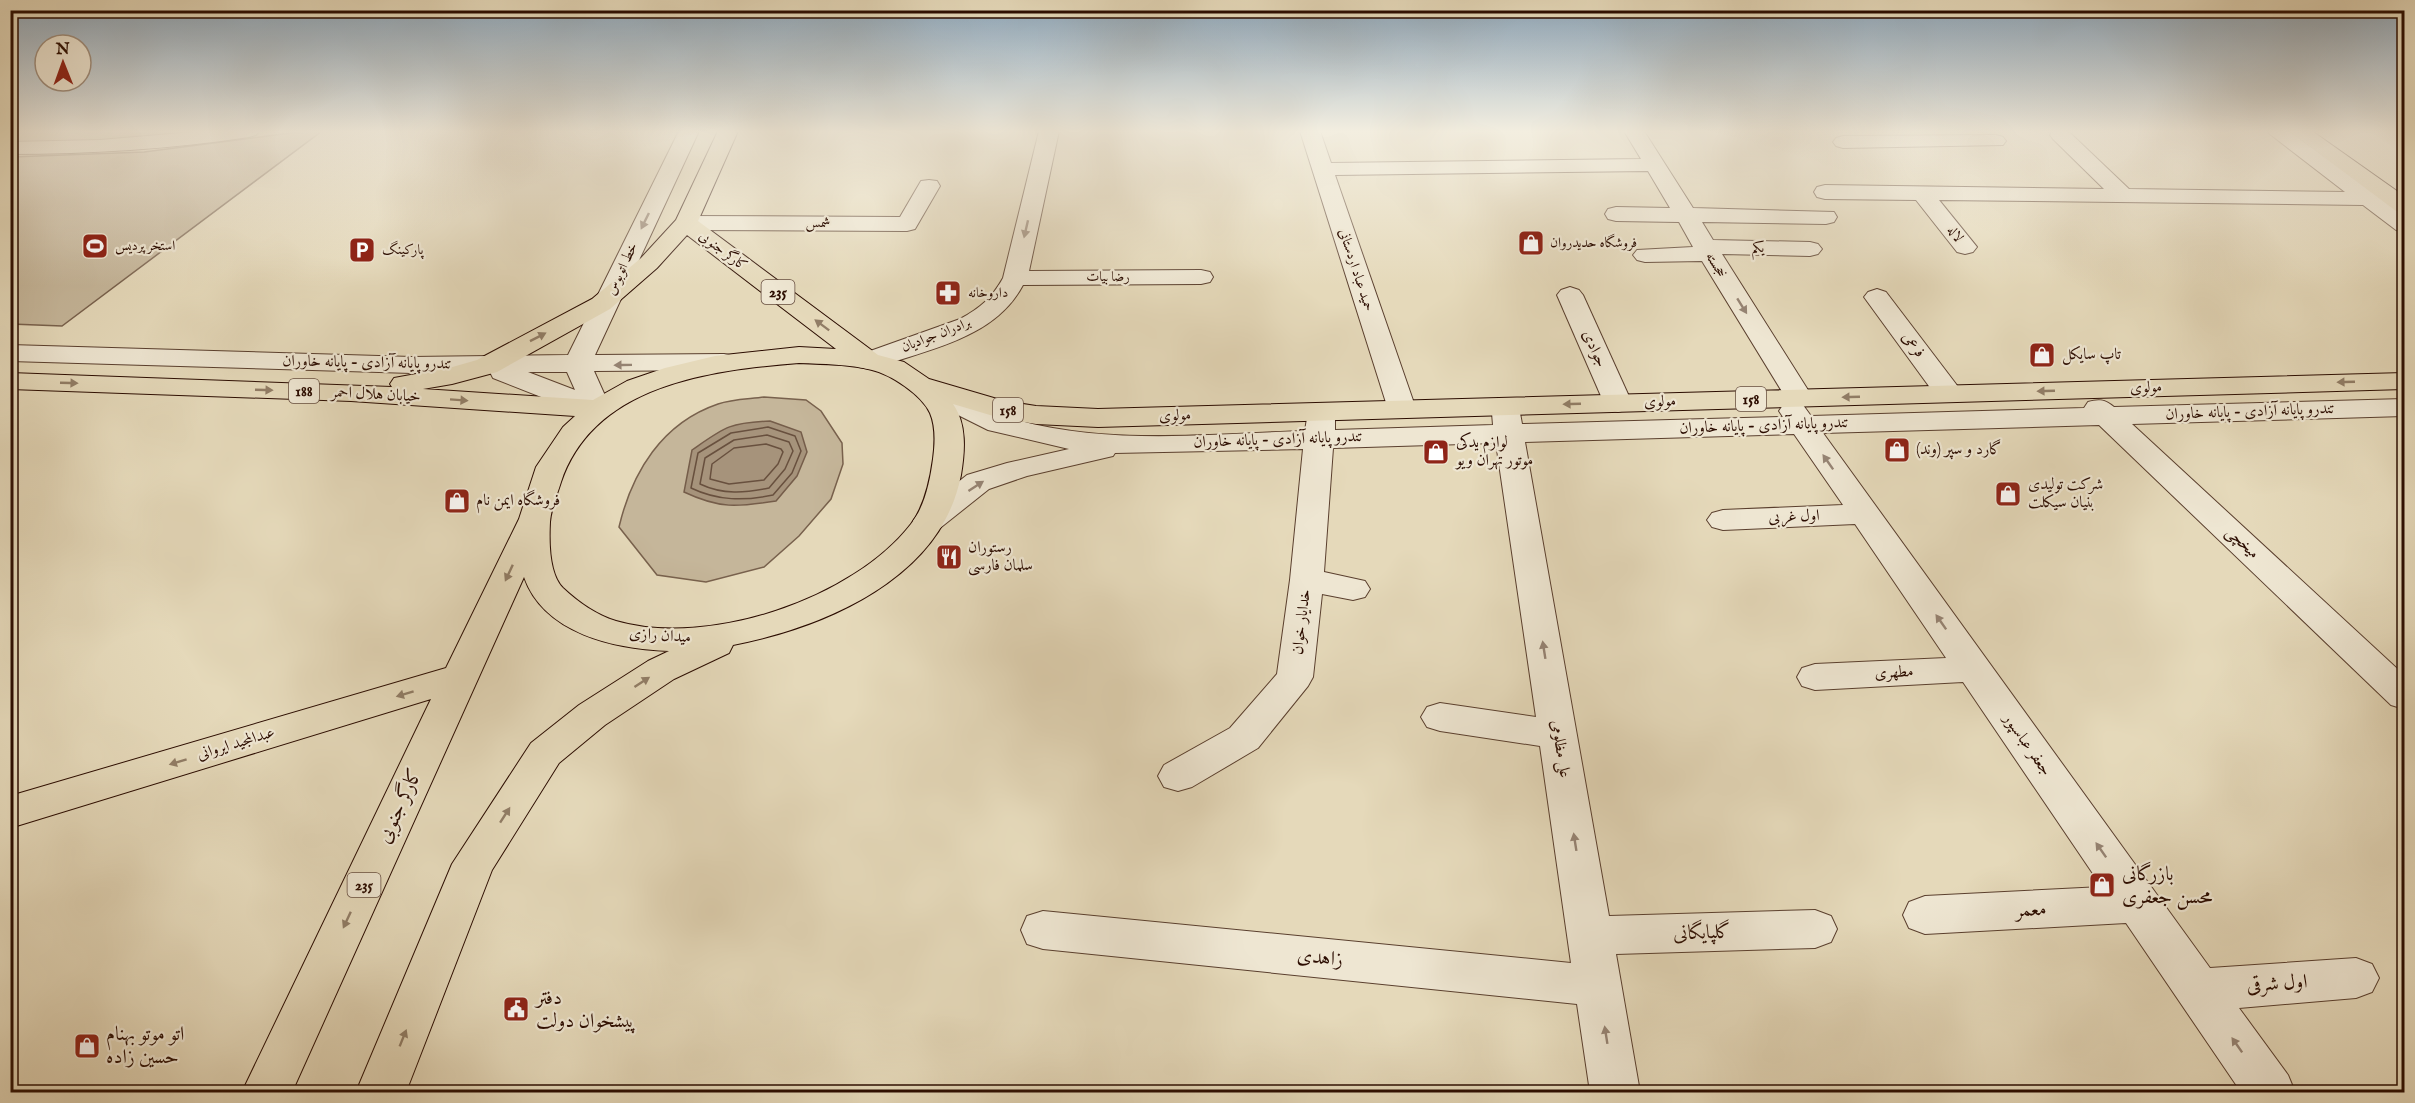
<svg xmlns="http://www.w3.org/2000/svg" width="2415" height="1103" font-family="'IM FELL English',Amiri,serif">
<rect width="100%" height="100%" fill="#e5d9ba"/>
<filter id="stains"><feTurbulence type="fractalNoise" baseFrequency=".00333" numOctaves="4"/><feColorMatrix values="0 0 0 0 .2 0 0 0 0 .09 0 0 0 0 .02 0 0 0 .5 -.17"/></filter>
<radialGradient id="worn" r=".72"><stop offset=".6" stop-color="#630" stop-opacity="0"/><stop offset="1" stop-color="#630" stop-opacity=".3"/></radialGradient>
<g fill="#c5b69a" stroke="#78614d" stroke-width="1.5">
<polygon points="11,131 249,131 11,153"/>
<polygon points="306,131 322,131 62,326 11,324 11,157 144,152"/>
<path d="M764 397 806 400 821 411 842 443 843 464 831 499 799 536 764 567 706 582 657 575 619 527C632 472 662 423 718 404 732 399 750 399 764 397Z"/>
</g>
<path fill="#a6937b" stroke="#755d4a" stroke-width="1.5" d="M770 421 801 432 807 452 797 476 776 501C737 507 720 509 684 492L692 450C725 427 728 423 770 421Z"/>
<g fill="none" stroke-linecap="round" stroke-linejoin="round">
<g stroke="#68503e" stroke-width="1.5">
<path d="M768 427 795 436 801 451 792 473 773 495C744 501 718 501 691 488L698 453 731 433Z"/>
<path d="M767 435 789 442 793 451 785 469 769 488C745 493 723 495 700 484L705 458 734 440Z"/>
<polygon points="766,444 781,449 783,452 778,464 764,480 729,484 710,479 712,464 734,448"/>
</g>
<defs>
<g id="minor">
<path d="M205 131H259L256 135 249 137C170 149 91 154 10 154V142L100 140Z"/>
<path d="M679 131H699L595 355 724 354 734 356 738 362 734 368 724 370 594 371 611 409 607 415 597 418 587 415 493 378 490 372 412 373 10 361V345L412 357 568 355ZM528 372H567L575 390Z"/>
<path d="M1039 131H1059L1029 271 1201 270 1210 272 1213 277 1210 282 1201 284 1023 285C995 338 931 348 879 367L869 369 859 367 855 361 859 355 960 319C980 308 992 298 1003 278Z"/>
<path d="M1300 131H1320L1331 163 1641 159 1624 131H1644L1693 208 1834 212 1837 217 1834 222 1826 224 1702 222 1713 240 1810 242 1818 244 1822 249 1818 254 1810 256 1722 254 1813 398 1809 404 1803 405 1811 416 2084 408 2088 402C2098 399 2105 399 2114 407L2404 399V416L2132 424 2404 675V709L2391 705 2099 425 1823 433 2210 968 2356 958 2372 964 2379 978 2372 992 2356 998 2239 1008 2288 1075 2295 1092H2241L2126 923 1925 934 1909 928 1903 915 1909 902 1925 896 2102 887 1963 682 1815 690 1802 686 1797 677 1802 668 1815 664 1946 658 1855 524 1723 530 1712 527 1707 520 1712 513 1723 510 1843 505 1794 434 1525 442 1609 916 1815 910 1831 916 1837 929 1831 942 1815 948 1616 954 1640 1092H1590L1577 1004 1043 949 1027 944 1021 930 1027 916 1043 911 1571 963 1540 746 1440 731 1427 727 1421 717 1427 707 1440 703 1536 717 1496 443 1333 448 1324 572 1365 581 1370 589 1365 597 1353 600 1322 594 1313 677 1308 686 1258 748 1192 787 1178 791 1164 787 1158 776 1164 765 1230 728 1277 674 1290 580 1303 449 1115 453 1113 456 1027 476 989 489 940 528 929 531 918 528 913 521 918 514 967 475 1007 463 1069 449 988 430 916 394 912 388 916 382 926 380 936 382C959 394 985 411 1010 418 1105 446 1207 434 1305 431L1307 418 1311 412 1321 409 1331 412 1335 418V430L1493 425 1492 413 1496 407 1506 404 1516 407 1520 413 1522 424 1783 417 1779 411 1783 405 1789 403 1702 261 1645 262 1637 260 1633 255 1637 250 1693 247 1679 222 1616 221 1608 219 1605 214 1608 209 1616 207 1670 208 1648 171 1335 175 1416 409 1412 415 1402 418 1392 415 1388 409Z"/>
<polygon points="2053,131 2068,131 2129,189 2345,192 2266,131 2289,131 2373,192 2403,194 2403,204 2392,206 2404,215 2404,232 2396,230 2363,205 1939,200 1977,247 1973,252 1965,254 1957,252 1916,200 1825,199 1817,197 1814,192 1817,187 1825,185 2104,189 2053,139 2050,135"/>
<polygon points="1996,135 2003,137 2006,141 2003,145 1843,148 1836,146 1833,142 1836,138 1843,136"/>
<polygon points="929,180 937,181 940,186 915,229 907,231 686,230 678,228 675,223 678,218 686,216 900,217 921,181"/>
<polygon points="1570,287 1579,290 1583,295 1632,403 1628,409 1618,412 1608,409 1604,403 1557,295 1561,290"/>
<polygon points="1877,289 1886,292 1959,388 1963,394 1959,400 1949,402 1939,400 1864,297 1868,292"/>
</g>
<g id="major">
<path d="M718 131H738L698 221 878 355 904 362 929 379 1004 401 1036 406 1098 409 2404 373V389L1098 427 1036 424 1000 418 953 404C967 424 965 451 961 475 942 578 825 627 733 645L729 653 674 679 605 725 559 763 492 870 406 1092H356L452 864 531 743 579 705 648 661 669 651C615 649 544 634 524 577L292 1092H242L431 699 10 828V796L446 668 519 519 536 467 563 427 575 416 351 401 10 389V373L392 387 390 384 394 378 449 368 477 360 592 299 641 258 676 220ZM687 235 836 349 799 347 715 356 665 368 627 381 593 400 423 389 452 384 497 372 610 309 657 268ZM799 363C823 364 849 364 872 370 890 374 922 395 930 413 936 427 935 444 933 459 930 481 925 506 911 524 853 599 708 648 616 621 596 615 578 602 563 588 549 574 549 541 550 522 551 508 557 495 561 482 594 384 711 370 799 363Z"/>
<polygon points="2289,131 2312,131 2404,196 2404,213 2396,211"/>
</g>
</defs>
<use href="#minor" stroke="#5a3f2e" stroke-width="2"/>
<use href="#major" stroke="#2b0c00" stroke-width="2"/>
<use href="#minor" fill="#eee6d2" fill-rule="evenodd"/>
<use href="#major" fill="#e5d9ba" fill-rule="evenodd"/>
</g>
<defs><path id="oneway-solid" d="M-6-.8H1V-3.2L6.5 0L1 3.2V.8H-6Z" transform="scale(1.5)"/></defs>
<g fill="#968474">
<use href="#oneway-solid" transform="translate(645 221) rotate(116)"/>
<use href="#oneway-solid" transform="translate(1026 229) rotate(103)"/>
<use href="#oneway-solid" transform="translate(1742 306) rotate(58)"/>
<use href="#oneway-solid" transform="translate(623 365) rotate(179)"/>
<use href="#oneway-solid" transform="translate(1828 462) rotate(-125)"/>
<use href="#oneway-solid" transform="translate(976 486) rotate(-33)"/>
<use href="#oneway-solid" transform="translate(1941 622) rotate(-125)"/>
<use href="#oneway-solid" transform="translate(1544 650) rotate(-99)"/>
<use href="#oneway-solid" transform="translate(1575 842) rotate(-99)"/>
<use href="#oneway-solid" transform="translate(2101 850) rotate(-125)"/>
<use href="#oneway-solid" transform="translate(1606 1035) rotate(-99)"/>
<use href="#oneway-solid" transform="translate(2237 1045) rotate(-125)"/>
</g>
<g fill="#917d66">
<use href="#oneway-solid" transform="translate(822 325) rotate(-143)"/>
<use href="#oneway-solid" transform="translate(538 337) rotate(-27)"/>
<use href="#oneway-solid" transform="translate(2346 382) rotate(178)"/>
<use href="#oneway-solid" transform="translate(69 383) rotate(2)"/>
<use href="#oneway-solid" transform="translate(264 390) rotate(2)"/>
<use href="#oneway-solid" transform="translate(2046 391) rotate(178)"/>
<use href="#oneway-solid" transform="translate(1851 397) rotate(178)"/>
<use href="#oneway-solid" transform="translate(459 400) rotate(4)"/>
<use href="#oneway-solid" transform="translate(1572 404) rotate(178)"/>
<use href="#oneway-solid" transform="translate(509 573) rotate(115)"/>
<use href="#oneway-solid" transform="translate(642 682) rotate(-33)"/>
<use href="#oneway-solid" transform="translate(405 694) rotate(163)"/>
<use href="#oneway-solid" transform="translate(178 762) rotate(163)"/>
<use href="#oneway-solid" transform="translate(505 815) rotate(-57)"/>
<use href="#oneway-solid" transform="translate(347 920) rotate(115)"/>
<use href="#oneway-solid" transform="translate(403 1038) rotate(-68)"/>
</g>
<linearGradient id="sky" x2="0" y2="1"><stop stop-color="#8da7bc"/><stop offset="0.46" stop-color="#f3eee0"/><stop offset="1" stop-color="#f3eee0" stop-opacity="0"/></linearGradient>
<rect width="2415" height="286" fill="url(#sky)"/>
<defs>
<symbol id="shop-square" viewBox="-11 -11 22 22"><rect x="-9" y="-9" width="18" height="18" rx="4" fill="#8f2418" stroke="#eee6d2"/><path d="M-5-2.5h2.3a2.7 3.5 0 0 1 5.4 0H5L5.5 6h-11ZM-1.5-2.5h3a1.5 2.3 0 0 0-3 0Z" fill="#fff"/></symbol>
<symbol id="stadium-square" viewBox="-11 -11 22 22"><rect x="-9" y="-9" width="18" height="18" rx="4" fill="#8f2418" stroke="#eee6d2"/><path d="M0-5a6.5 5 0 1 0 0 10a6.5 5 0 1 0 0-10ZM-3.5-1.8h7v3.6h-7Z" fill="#fff"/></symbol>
<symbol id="parking-square" viewBox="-11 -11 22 22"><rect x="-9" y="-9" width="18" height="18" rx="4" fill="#8f2418" stroke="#eee6d2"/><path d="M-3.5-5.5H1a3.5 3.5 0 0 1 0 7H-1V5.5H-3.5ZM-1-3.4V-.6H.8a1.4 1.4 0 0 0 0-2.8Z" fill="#fff"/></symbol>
<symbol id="pharmacy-square" viewBox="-11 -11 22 22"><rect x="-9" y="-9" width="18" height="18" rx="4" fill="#8f2418" stroke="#eee6d2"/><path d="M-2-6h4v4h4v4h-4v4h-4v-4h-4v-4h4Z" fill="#fff"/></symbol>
<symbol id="restaurant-square" viewBox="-11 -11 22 22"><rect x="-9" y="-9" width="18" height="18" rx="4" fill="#8f2418" stroke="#eee6d2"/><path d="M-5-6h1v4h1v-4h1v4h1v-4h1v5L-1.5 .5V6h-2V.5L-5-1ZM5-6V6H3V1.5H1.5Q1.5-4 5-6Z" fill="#fff"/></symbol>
<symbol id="civic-square" viewBox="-11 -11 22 22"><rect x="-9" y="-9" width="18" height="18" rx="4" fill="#8f2418" stroke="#eee6d2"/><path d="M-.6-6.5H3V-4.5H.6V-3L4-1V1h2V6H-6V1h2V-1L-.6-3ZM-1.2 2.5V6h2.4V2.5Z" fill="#fff"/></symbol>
</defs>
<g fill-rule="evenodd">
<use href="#shop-square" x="1516" y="228" width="30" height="30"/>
<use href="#stadium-square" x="80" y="231" width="30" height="30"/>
<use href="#parking-square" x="347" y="235" width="30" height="30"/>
<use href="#pharmacy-square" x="933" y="278" width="30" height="30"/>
<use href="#shop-square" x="2027" y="340" width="30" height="30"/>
<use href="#shop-square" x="1882" y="435" width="30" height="30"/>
<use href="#shop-square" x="1421" y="437" width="30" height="30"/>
<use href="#shop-square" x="1993" y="479" width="30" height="30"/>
<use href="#shop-square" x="442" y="486" width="30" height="30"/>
<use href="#restaurant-square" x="934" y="542" width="30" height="30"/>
<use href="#shop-square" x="2087" y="870" width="30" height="30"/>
<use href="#civic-square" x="501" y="994" width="30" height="30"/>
<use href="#shop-square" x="72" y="1031" width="30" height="30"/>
</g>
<g text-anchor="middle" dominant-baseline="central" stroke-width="4.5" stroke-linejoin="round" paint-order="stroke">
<g font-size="14" fill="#2b0c00" stroke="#eee6d2">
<text x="818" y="223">شمس</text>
<text transform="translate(1955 234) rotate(51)">لاله</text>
<text transform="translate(1758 248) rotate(1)">یکم</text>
<text transform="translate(723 251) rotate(37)">کارگر جنوبی</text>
<text transform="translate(1716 265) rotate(58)">خجسته</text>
<text transform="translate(622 269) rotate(-65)">خط اتوبوس</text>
<text transform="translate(1356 270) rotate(72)">حمید عباد اردستانی</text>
<text x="1108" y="277">رضا بیات</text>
<text transform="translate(936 335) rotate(-21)">برادران جوادیان</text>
</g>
<g font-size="14" fill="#2b0c00" stroke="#eee6d2" text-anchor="start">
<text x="1550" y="243">فروشگاه حدیدروان</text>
<text x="115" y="246">استخر پردیس</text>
<text x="382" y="250">پارکینگ</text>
<text x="968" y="293">داروخانه</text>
</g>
<g fill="#eee6d2" stroke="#664d3f" stroke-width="1.5">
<rect x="761.5" y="280" width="33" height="24" rx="4.5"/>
<rect x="289" y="379" width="30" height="24" rx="4.5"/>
<rect x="1736" y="387" width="30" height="24" rx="4.5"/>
<rect x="993" y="398" width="30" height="24" rx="4.5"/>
<rect x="347.5" y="873" width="33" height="24" rx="4.5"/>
</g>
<g font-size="15" font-weight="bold" fill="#2b0c00">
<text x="778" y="292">235</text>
<text x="304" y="391">188</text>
<text x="1751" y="399">158</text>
<text x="1008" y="410">158</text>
<text x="364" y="885">235</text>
</g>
<g font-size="16" fill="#2b0c00" stroke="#eee6d2">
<text transform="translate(1913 345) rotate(53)">فرعی</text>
<text transform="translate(1594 349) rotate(66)">جوادی</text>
<text transform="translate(367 363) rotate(1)">تندرو پایانه آزادی - پایانه خاوران</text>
<text transform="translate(2146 388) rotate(-2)">مولوی</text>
<text transform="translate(376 395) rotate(3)">خیابان هلال احمر</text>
<text transform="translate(1660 402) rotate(-2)">مولوی</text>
<text transform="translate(2250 412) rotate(-2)">تندرو پایانه آزادی - پایانه خاوران</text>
<text transform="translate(1175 416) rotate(-2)">مولوی</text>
<text transform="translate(1764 426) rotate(-2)">تندرو پایانه آزادی - پایانه خاوران</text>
<text transform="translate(1278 440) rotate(-2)">تندرو پایانه آزادی - پایانه خاوران</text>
<text transform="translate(1794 517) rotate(-2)">اول غربی</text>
<text transform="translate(2242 543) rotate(43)">میخچی</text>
<text transform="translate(1302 622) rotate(-83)">خدایار خوان</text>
<text transform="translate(660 636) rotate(4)">میدان رازی</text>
<text transform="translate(1894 673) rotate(-3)">مطهری</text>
<text transform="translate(236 744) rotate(-17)">عبدالمجید ایروانی</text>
<text transform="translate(2027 745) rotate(55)">جعفر عباسپور</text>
<text transform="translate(1560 749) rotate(81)">علی مظلومی</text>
</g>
<g font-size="16" fill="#2b0c00" stroke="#eee6d2" text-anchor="start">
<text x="2062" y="355">تاپ سایکل</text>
<text x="1456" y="443">لوازم یدکی<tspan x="1456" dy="18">موتور تهران ویو</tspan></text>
<text x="1916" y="450">گارد و سپر (وند)</text>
<text x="2028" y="485">شرکت تولیدی<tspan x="2028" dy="18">بنیان سیکلت</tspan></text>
<text x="476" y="501">فروشگاه ایمن نام</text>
<text x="968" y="548">رستوران<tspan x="968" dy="18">سلمان فارسی</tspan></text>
</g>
<g font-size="20" fill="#2b0c00" stroke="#eee6d2">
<text transform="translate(400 806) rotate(-65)">کارگر جنوبی</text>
<text transform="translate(2031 910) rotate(-3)">معمر</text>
<text transform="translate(1702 933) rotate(-2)">گلپایگانی</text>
<text transform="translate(1320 958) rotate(6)">زاهدی</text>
<text transform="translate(2277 984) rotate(-4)">اول شرقی</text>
</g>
<g font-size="20" fill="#2b0c00" stroke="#eee6d2" text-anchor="start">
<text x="2122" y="874">بازرگانی<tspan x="2122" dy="23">محسن جعفری</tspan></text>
<text x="536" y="998">دفتر<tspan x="536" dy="23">پیشخوان دولت</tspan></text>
<text x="106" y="1034">اتو موتو بهنام<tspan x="106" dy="23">حسین زاده</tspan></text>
</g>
</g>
<rect width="2415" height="1103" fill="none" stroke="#e5d9ba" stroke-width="36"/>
<rect x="12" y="12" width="2391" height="1079" fill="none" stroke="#2b0c00" stroke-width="3"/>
<rect x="18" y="18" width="2379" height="1067" fill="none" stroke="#2b0c00" stroke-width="1.5"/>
<g transform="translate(63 63) rotate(359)"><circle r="28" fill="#eee6d2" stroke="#a08f7e" stroke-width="1.5"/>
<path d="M0-4.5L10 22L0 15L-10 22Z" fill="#8f2418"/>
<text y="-9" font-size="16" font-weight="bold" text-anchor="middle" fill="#2b0c00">N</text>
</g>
<rect width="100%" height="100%" filter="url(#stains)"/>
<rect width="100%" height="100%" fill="url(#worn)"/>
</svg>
